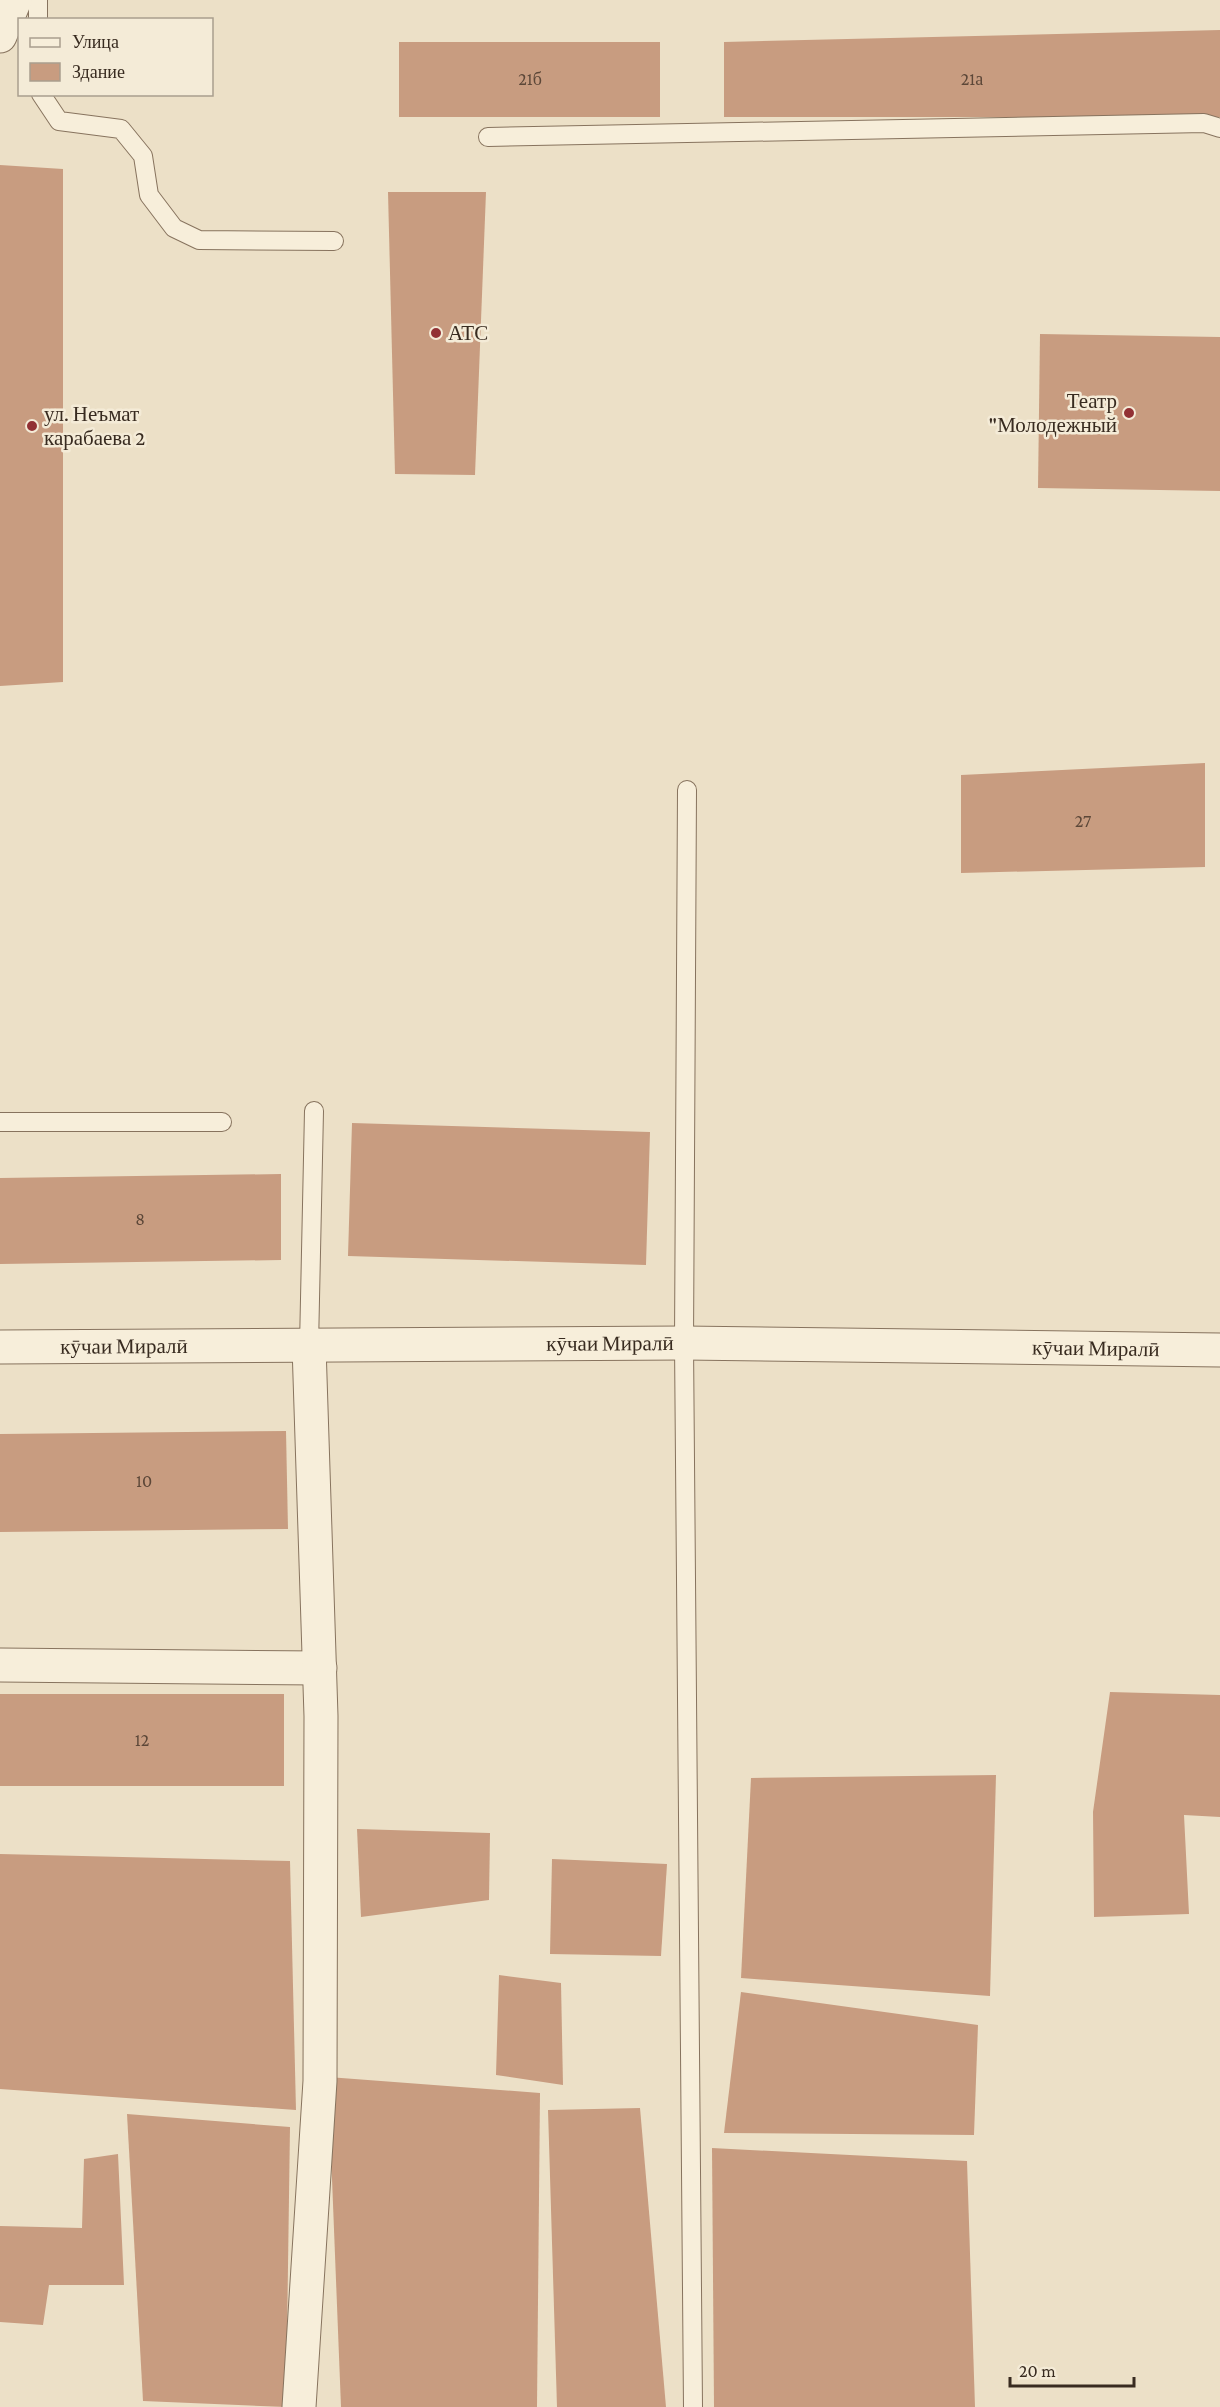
<svg xmlns="http://www.w3.org/2000/svg" width="1220" height="2407" font-family="'Crimson Pro',serif">
<rect width="100%" height="100%" fill="#ece0c7"/>
<g fill="#c89c80">
<polygon points="1220,30 1220,117 724,117 724,42"/>
<rect x="399" y="42" width="261" height="75"/>
<polygon points="0,165 63,169 63,682 0,686"/>
<polygon points="388,192 486,192 475,475 395,474"/>
<polygon points="1040,334 1220,337 1220,491 1038,488"/>
<polygon points="1205,763 1205,867 961,873 961,775"/>
<polygon points="352,1123 650,1132 646,1265 348,1256"/>
<polygon points="281,1174 281,1260 0,1264 0,1178"/>
<polygon points="286,1431 288,1529 0,1532 0,1434"/>
<polygon points="1110,1692 1220,1695 1220,1817 1184,1815 1189,1914 1094,1917 1093,1812"/>
<rect x="0" y="1694" width="284" height="92"/>
<polygon points="996,1775 990,1996 741,1978 751,1778"/>
<polygon points="357,1829 490,1833 489,1900 361,1917"/>
<polygon points="0,1854 290,1861 296,2110 0,2089"/>
<polygon points="552,1859 667,1864 661,1956 550,1954"/>
<polygon points="499,1975 561,1983 563,2085 496,2075"/>
<polygon points="741,1992 978,2025 974,2135 724,2133"/>
<polygon points="328,2077 540,2093 537,2407 341,2407"/>
<polygon points="640,2108 666,2407 557,2407 548,2110"/>
<polygon points="127,2114 290,2127 286,2407 143,2401"/>
<polygon points="712,2148 967,2161 975,2407 714,2407"/>
<polygon points="118,2154 124,2285 49,2285 43,2325 0,2322 0,2226 82,2228 84,2159"/>
</g>
<g fill="none" stroke-linecap="round" stroke-linejoin="round">
<defs>
<g id="service">
<polyline points="38,0 38,20"/>
<polyline points="41,94 59,121 121,129 143,156 149,195 174,228 199,240 334,241"/>
<polyline points="488,137 1204,123 1220,128"/>
<polyline points="687,790 684,1343 693,2407"/>
<polyline points="0,1122 222,1122"/>
<polyline points="309,1346 314,1111"/>
</g>
<g id="minor">
<polyline points="0,36 15,0"/>
<path id="s1" d="M0 1347 684 1343 1220 1350"/>
<polyline points="0,1665 320,1668"/>
<polyline points="299,2407 320,2081 321,1716 309,1346"/>
</g>
</defs>
<use href="#service" stroke="#87735e" stroke-width="20"/>
<use href="#minor" stroke="#87735e" stroke-width="35"/>
<use href="#service" stroke="#f7eeda" stroke-width="18"/>
<use href="#minor" stroke="#f7eeda" stroke-width="33"/>
</g>
<g fill="#923134" stroke="#f4ebd7" stroke-width="2">
<circle cx="436" cy="333" r="6"/>
<circle cx="1129" cy="413" r="6"/>
<circle cx="32" cy="426" r="6"/>
</g>
<g text-anchor="middle" dominant-baseline="central" stroke-width="5" stroke-linejoin="round" paint-order="stroke">
<g font-size="18" fill="#5c4738">
<text x="530" y="79">21б</text>
<text x="972" y="79">21а</text>
<text x="1083" y="821">27</text>
<text x="140" y="1219">8</text>
<text x="144" y="1481">10</text>
<text x="142" y="1740">12</text>
</g>
<g font-size="21" fill="#382b20" stroke="#f4ebd7" text-anchor="start">
<text x="448" y="333">АТС</text>
<text x="1117" y="401" text-anchor="end">Театр<tspan x="1117" dy="24">"Молодежный</tspan></text>
<text x="44" y="414">ул. Неъмат<tspan x="44" dy="24">карабаева 2</tspan></text>
</g>
<g font-size="21" fill="#382b20" stroke="#f4ebd7">
<text stroke="none"><textPath href="#s1" startOffset="610">кӯчаи Миралӣ</textPath></text>
<text stroke="none"><textPath href="#s1" startOffset="124">кӯчаи Миралӣ</textPath></text>
<text stroke="none"><textPath href="#s1" startOffset="1096">кӯчаи Миралӣ</textPath></text>
</g>
</g>
<rect x="18" y="18" width="195" height="78" fill="#f4ebd7" stroke="#a99e8e" stroke-width="1.5"/>
<rect x="30" y="38" width="30" height="9" fill="#f7eeda" stroke="#a99e8e" stroke-width="1.5"/>
<text x="72" y="48" font-size="18" fill="#382b20">Улица</text>
<rect x="30" y="63" width="30" height="18" fill="#c89c80" stroke="#a99e8e" stroke-width="1.5"/>
<text x="72" y="78" font-size="18" fill="#382b20">Здание</text>
<path d="M1010 2377v9h124v-9" fill="none" stroke="#382b20" stroke-width="3"/>
<text x="1019" y="2377" font-size="18" fill="#382b20" stroke="#f4ebd7" stroke-width="4.5" paint-order="stroke">20 m</text>
</svg>
